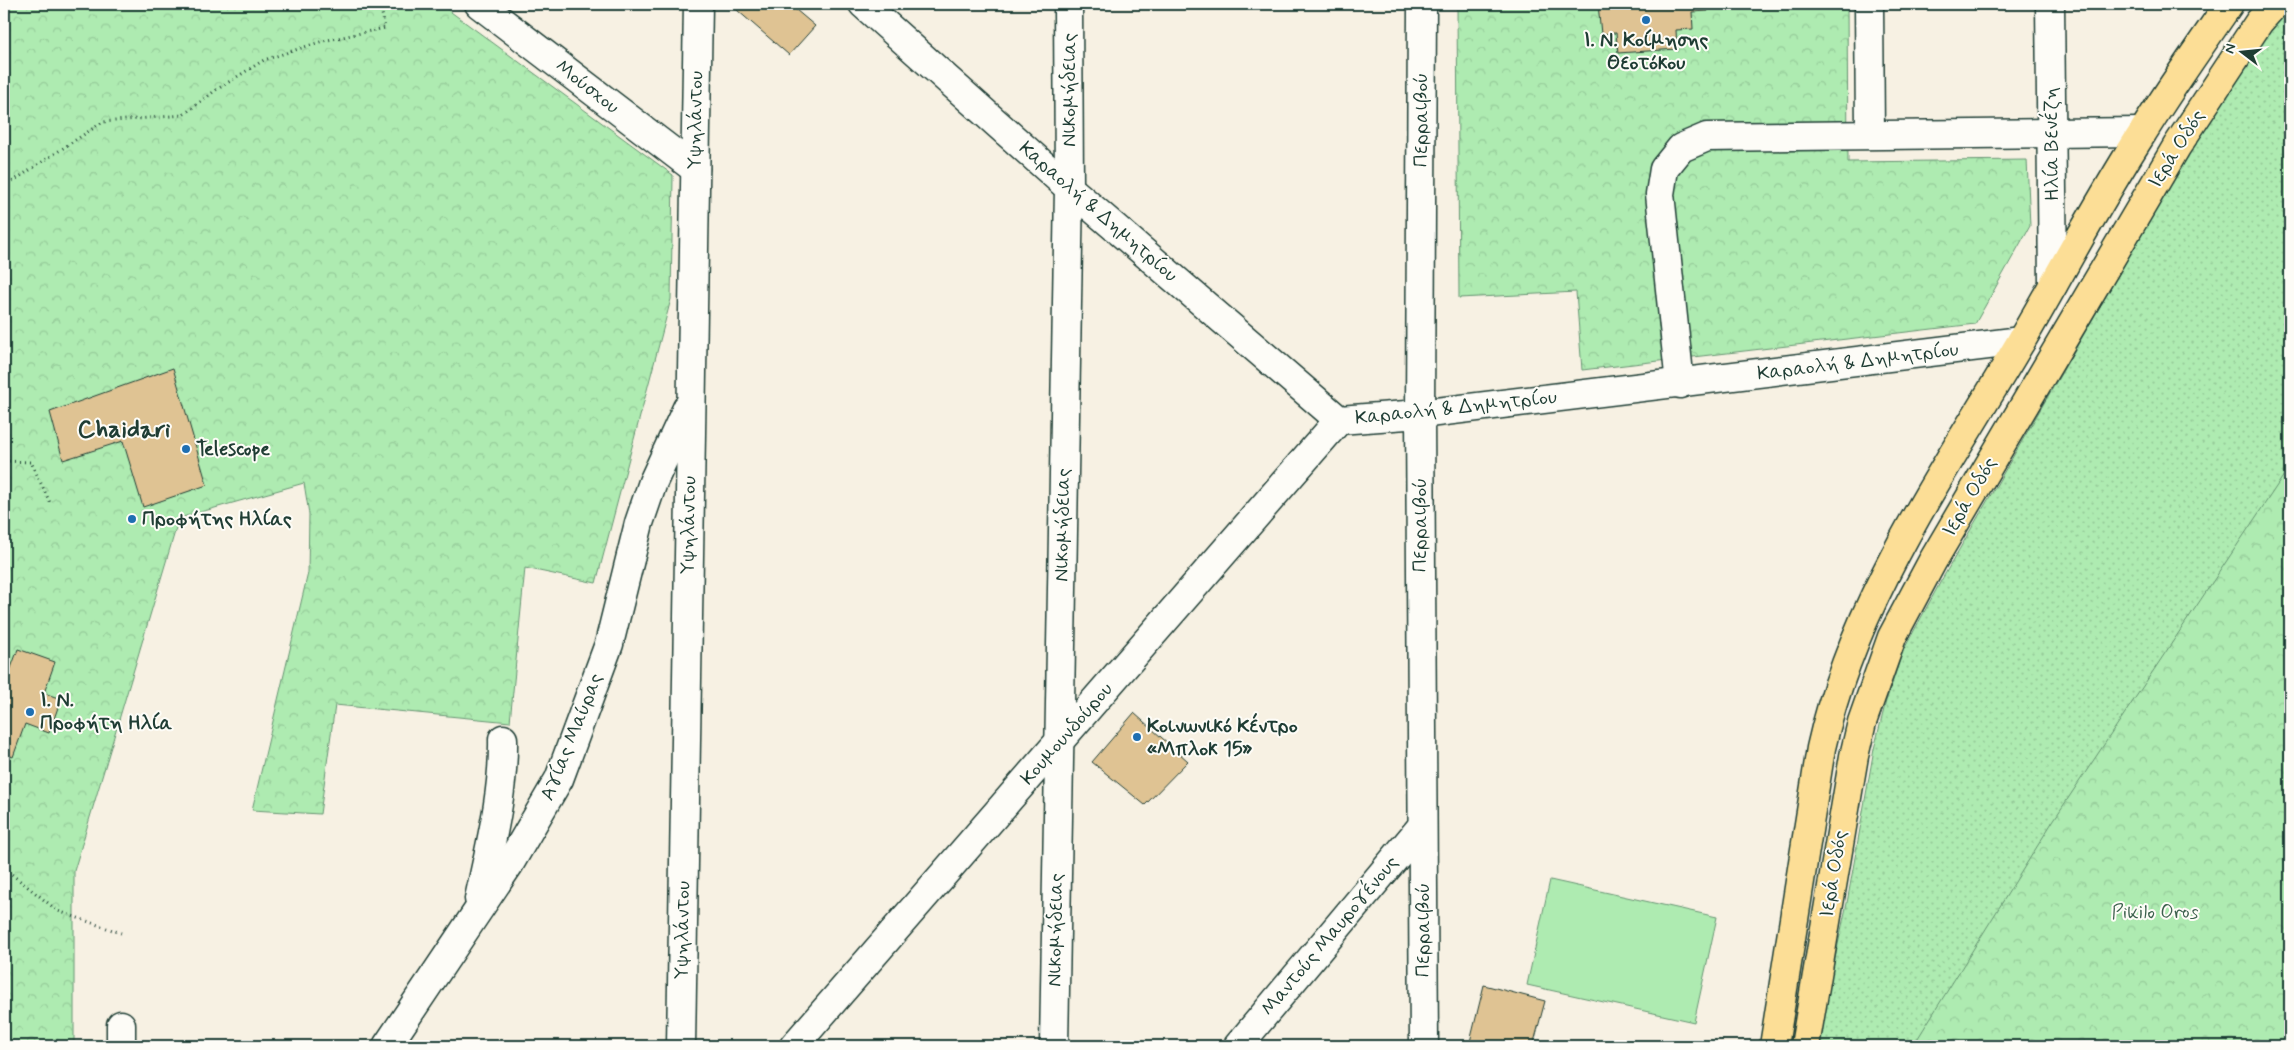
<svg xmlns="http://www.w3.org/2000/svg" width="2294" height="1050" font-family="Mynerve,sans-serif">
<defs>
<pattern id="grass-dots" width="8" height="8" patternUnits="userSpaceOnUse" patternTransform="scale(1.25)"><rect width="8" height="8" fill="#aeebb1"/><path d="M2 2h.1M6 6h.1" fill="none" stroke="#95ca99" stroke-width="1.8" stroke-linecap="round"/></pattern>
<pattern id="forest-crowns" width="20" height="18" patternUnits="userSpaceOnUse" patternTransform="scale(1.25)"><rect width="20" height="18" fill="#aeebb1"/><path d="M2 6a3 3 0 1 1 6 0M12 15a3 3 0 1 1 6 0" fill="none" stroke="#95ca99"/></pattern>
</defs>
<rect width="100%" height="100%" fill="#f7f1e3"/>
<filter id="ink" filterUnits="userSpaceOnUse"><feTurbulence type="fractalNoise" baseFrequency=".02" numOctaves="2"/><feDisplacementMap in="SourceGraphic" scale="10" xChannelSelector="R" yChannelSelector="G"/><feConvolveMatrix kernelMatrix="1 2 1 2 8 2 1 2 1" color-interpolation-filters="sRGB"/></filter>
<g filter="url(#ink)">
<polygon fill="url(#grass-dots)" stroke="#669472" points="2290,8 2290,1046 1816,1046 1847,903 1874,749 1886,701 1903,651 1941,581 2198,137 2270,29"/>
<g fill="url(#forest-crowns)" stroke="#669472">
<polygon points="4,4 440,4 673,175 671,299 596,583 525,568 510,722 335,705 320,814 252,810 308,573 309,514 304,483 179,518 74,871 74,1046 4,1046"/>
<polygon points="1457,4 1847,4 1848,162 2027,160 2030,226 1975,324 1582,370 1576,292 1459,298"/>
<polygon points="2290,466 2290,1046 1913,1046 2053,821"/>
</g>
<polygon fill="#aeebb1" stroke="#669472" points="1550,880 1717,917 1694,1022 1527,985"/>
<g fill="#dfc393" stroke="#1f3d34">
<polygon points="730,4 789,4 815,26 789,55"/>
<polygon points="1598,4 1708,4 1708,11 1692,12 1693,29 1676,30 1677,49 1618,53 1616,33 1601,34"/>
<polygon points="173,368 207,485 143,507 123,441 63,460 50,412"/>
<polygon points="18,649 55,662 44,693 61,699 49,733 25,724 13,757 4,753 4,687"/>
<polygon points="1134,713 1188,761 1145,805 1092,762"/>
<polygon points="1484,985 1545,1001 1533,1046 1469,1046"/>
</g>
<g fill="none" stroke-linecap="round" stroke-linejoin="round">
<defs>
<g id="minor">
<polyline points="479,4 695,169"/>
<polyline points="863,4 1069,188 1339,420 1420,414 2021,341"/>
<polyline points="1422,4 1420,414 1424,1046"/>
<polyline points="1869,4 1870,134"/>
<polyline points="2050,4 2053,285"/>
<polyline points="1680,384 1660,194 1664,169 1681,148 1707,137 2142,132"/>
<path d="M479 899C490 846 504 793 503 739"/>
<polyline points="121,1046 121,1025"/>
<polyline points="387,1046 510,863 559,779 609,644 639,523 653,482 687,408"/>
<polyline points="681,1046 698,4"/>
<polyline points="794,1046 1339,420"/>
<polyline points="1054,1046 1069,188 1068,4"/>
<polyline points="1238,1046 1422,826"/>
</g>
<g id="major">
<path d="M1774 1046 1821 748C1854 599 1944 472 2020 343 2061 273 2099 200 2143 132 2170 88 2200 46 2229 4"/>
<polyline points="1805,1046 1854,756 1862,722 1892,637 1932,562 2177,146 2259,22 2275,4"/>
</g>
</defs>
<use href="#minor" stroke="#1f3d34" stroke-width="31"/>
<use href="#major" stroke="#1f3d34" stroke-width="31"/>
<g stroke="#1f3d34" stroke-width="3" stroke-dasharray="1 4" stroke-linecap="butt">
<polyline points="4,187 103,122 183,115 216,90 264,60 323,41 385,28 380,4"/>
<polyline points="4,461 31,462 51,505"/>
<polyline points="4,868 58,911 121,933"/>
</g>
<use href="#minor" stroke="#fdfcf7" stroke-width="28"/>
<use href="#major" stroke="#fcde96" stroke-width="28"/>
</g>
</g>
<g fill="#1f6fb2" stroke="#fdfcf7" stroke-width="2">
<circle cx="1646" cy="20" r="5"/>
<circle cx="186" cy="449" r="5"/>
<circle cx="132" cy="519" r="5"/>
<circle cx="30" cy="712" r="5"/>
<circle cx="1137" cy="737" r="5"/>
</g>
<g text-anchor="middle" dominant-baseline="central" stroke-width="4" stroke-linejoin="round" paint-order="stroke">
<g font-size="20" font-weight="bold" fill="#1f3d34" stroke="#fdfcf7" text-anchor="start">
<text x="1646" y="40" text-anchor="middle">Ι. Ν. Κοίμησης<tspan x="1646" dy="23">Θεοτόκου</tspan></text>
<text x="196" y="449">Telescope</text>
<text x="142" y="519">Προφήτης Ηλίας</text>
<text x="40" y="700">Ι. Ν.<tspan x="40" dy="23">Προφήτη Ηλία</tspan></text>
<text x="1147" y="726">Κοινωνικό Κέντρο<tspan x="1147" dy="23">«Μπλοκ 15»</tspan></text>
</g>
<g font-size="20" fill="#1f3d34" stroke="#fdfcf7">
<text transform="translate(587 87) rotate(38)">Μούσχου</text>
<text transform="translate(1069 90) rotate(-90)">Νικομήδειας</text>
<text transform="translate(696 120) rotate(-89)">Υψηλάντου</text>
<text transform="translate(1421 120) rotate(-90)">Περραιβού</text>
<text transform="translate(2052 144) rotate(-91)">Ηλία Βενέζη</text>
<text transform="translate(2177 149) rotate(-58)">Ιερά Οδός</text>
<text transform="translate(1098 212) rotate(41)">Καραολή &amp; Δημητρίου</text>
<text transform="translate(1858 362) rotate(-7)">Καραολή &amp; Δημητρίου</text>
<text transform="translate(1456 408) rotate(-6)">Καραολή &amp; Δημητρίου</text>
<text transform="translate(1970 497) rotate(-60)">Ιερά Οδός</text>
<text transform="translate(689 525) rotate(-89)">Υψηλάντου</text>
<text transform="translate(1063 525) rotate(-89)">Νικομήδειας</text>
<text transform="translate(1420 525) rotate(-90)">Περραιβού</text>
<text transform="translate(1067 734) rotate(-49)">Κουμουνδούρου</text>
<text transform="translate(572 737) rotate(-68)">Αγίας Μαύρας</text>
<text transform="translate(1834 874) rotate(-81)">Ιερά Οδός</text>
<text transform="translate(683 930) rotate(-89)">Υψηλάντου</text>
<text transform="translate(1056 930) rotate(-89)">Νικομήδειας</text>
<text transform="translate(1423 930) rotate(-90)">Περραιβού</text>
<text transform="translate(1330 936) rotate(-50)">Μαντούς Μαυρογένους</text>
</g>
<g font-size="20" fill="#3c604d" stroke="#fdfcf7">
<text x="2155" y="912">Pikilo Oros</text>
</g>
<g font-size="25" font-weight="bold" fill="#1f3d34" stroke="#fdfcf7">
<text x="124" y="430">Chaidari</text>
</g>
</g>
<rect width="2294" height="1050" fill="none" stroke="#fdfcf7" stroke-width="20"/>
<rect x="10" y="10" width="2274" height="1030" fill="none" stroke="#1f3d34" stroke-width="2" filter="url(#ink)"/>
<g transform="translate(2242 52) rotate(286)" stroke="#fdfcf7" stroke-width="4" paint-order="stroke">
<path d="M0-4L9 19L0 12L-9 19Z" fill="#1f3d34"/>
<text y="-8" font-size="14" font-weight="bold" text-anchor="middle" fill="#1f3d34">N</text>
</g>
</svg>
